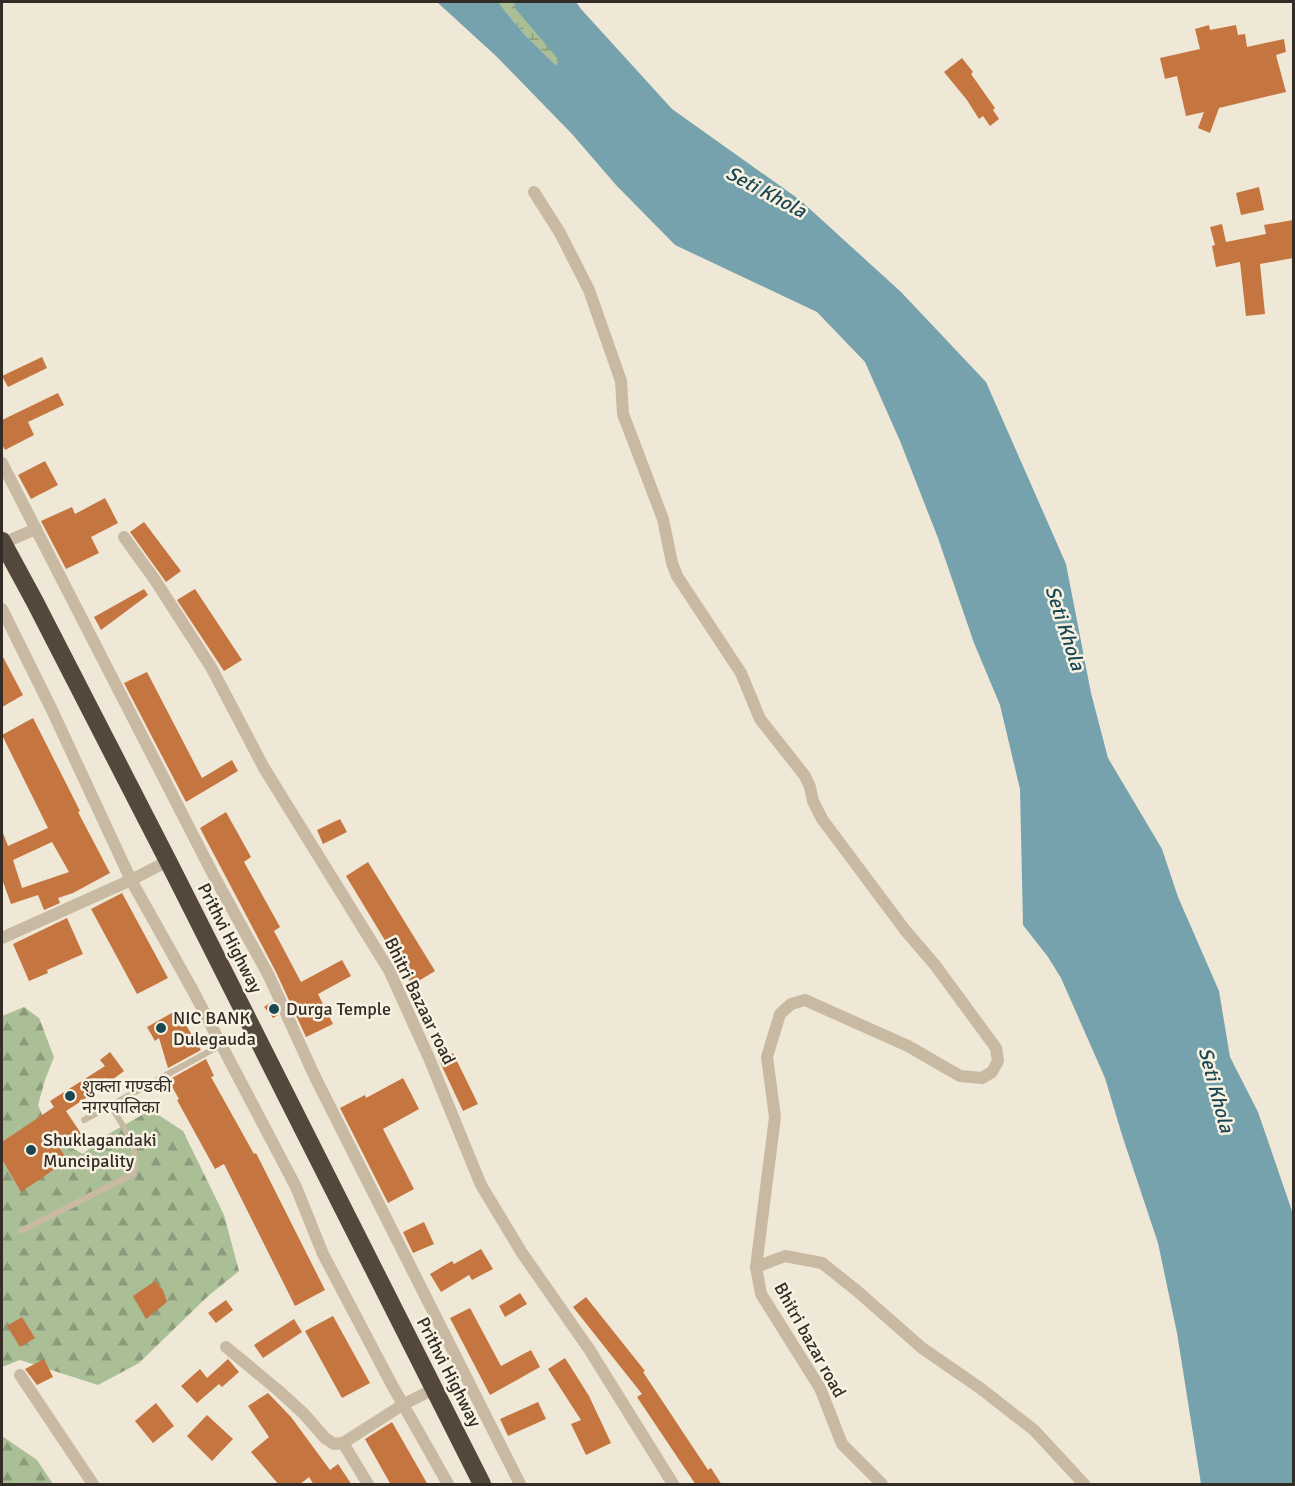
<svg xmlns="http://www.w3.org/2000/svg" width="1295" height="1486" font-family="Signika,'Noto Sans Devanagari',sans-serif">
<defs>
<pattern id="forest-firs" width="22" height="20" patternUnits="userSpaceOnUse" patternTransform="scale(1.5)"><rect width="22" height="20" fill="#abbf97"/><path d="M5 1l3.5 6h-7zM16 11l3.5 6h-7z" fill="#8c9b7b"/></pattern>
<pattern id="wetland-marsh" width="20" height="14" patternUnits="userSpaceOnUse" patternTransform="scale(1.5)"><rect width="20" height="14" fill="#abbf97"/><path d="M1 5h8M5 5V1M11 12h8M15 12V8" fill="none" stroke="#8c9b7b"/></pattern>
</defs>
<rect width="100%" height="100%" fill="#f0e8d6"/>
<g fill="url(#forest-firs)">
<polygon points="24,1007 39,1018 54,1057 45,1080 38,1105 52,1137 83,1154 103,1137 151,1110 183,1131 224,1215 239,1271 207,1297 139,1363 98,1385 20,1360 2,1367 2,1016"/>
<polygon points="2,1436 37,1460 53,1484 2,1484"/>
</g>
<polygon fill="url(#wetland-marsh)" points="498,2 538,2 543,6 564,47 556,67 523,33"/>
<polygon fill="#75a2ad" points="437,2 498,2 523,33 556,66 564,47 543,6 538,2 576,2 581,9 672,109 800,200 901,292 986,382 1066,564 1091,693 1108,758 1162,849 1178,897 1219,991 1230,1057 1258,1112 1293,1214 1293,1484 1201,1484 1177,1333 1158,1243 1122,1135 1105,1078 1061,978 1048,957 1023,925 1020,789 1000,705 974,643 938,538 900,441 865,362 817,312 675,245 616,185 572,134 496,56"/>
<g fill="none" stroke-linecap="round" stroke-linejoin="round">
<polyline stroke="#75a2ad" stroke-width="26" points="527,2 586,72"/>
</g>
<g fill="#c5753f" fill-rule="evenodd">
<polygon points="1209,25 1210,30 1236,25 1238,35 1245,34 1247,47 1284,39 1286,52 1276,55 1286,92 1219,108 1210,133 1198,128 1204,112 1186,116 1177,76 1165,79 1160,58 1200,49 1195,29"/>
<polygon points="962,58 973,72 971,74 995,108 993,110 999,119 990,126 983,116 979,119 967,100 944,72"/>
<polygon points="1259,187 1264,210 1241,215 1236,193"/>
<polygon points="1293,220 1293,258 1260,264 1265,314 1246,316 1240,262 1216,267 1212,246 1215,245 1210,227 1222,224 1226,242 1266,234 1264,225"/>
<polygon points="42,357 47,368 8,387 2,376"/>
<polygon points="58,393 64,405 28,422 34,435 5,450 2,444 2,420"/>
<polygon points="45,461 58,485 31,499 18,475"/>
<polygon points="105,498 118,523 91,537 99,553 66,569 41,521 72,507 75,514"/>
<polygon points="144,522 181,571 166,582 130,532"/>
<polygon points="144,589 148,595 101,630 94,617"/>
<polygon points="195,589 242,660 224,671 177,600"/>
<polygon points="2,655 23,695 2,707"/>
<polygon points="147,672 202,778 232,760 238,771 186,802 124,683"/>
<path d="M33 718 80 811 78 812 110 873 73 893 58 898 60 903 44 910 38 895 11 904 2 879V833H3L8 846 48 828 2 735ZM52 842 69 872 22 888 13 860Z"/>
<polygon points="226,812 251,857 244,862 280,927 274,931 301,982 342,960 351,976 318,994 333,1024 306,1037 276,972 200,828"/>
<polygon points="340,819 347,832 323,844 317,830"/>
<polygon points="368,862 435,971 412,985 346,876"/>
<polygon points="122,893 168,978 137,994 91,909"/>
<polygon points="67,918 83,954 47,970 48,973 29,981 13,944"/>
<polygon points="272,1002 278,1015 273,1018 264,1007"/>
<polygon points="177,1010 201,1050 168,1068 159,1038 155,1041 147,1027"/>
<polygon points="110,1052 124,1071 100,1089 66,1111 82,1135 60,1149 68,1160 21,1192 2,1159 2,1142 54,1107 50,1101 105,1066 100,1060"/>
<polygon points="453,1053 478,1104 463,1111 439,1060"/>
<polygon points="206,1059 214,1076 211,1077 254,1154 256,1153 325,1290 295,1306 224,1164 215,1169 177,1100 179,1099 171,1085 173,1083 172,1078"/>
<polygon points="403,1078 419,1109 383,1129 414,1189 388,1203 340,1108 365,1095 366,1098"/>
<polygon points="424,1222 434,1244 413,1253 403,1232"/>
<polygon points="481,1249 493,1269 472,1280 469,1275 441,1292 430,1274 452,1261 454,1264"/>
<polygon points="155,1281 163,1290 167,1302 146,1319 133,1296"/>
<polygon points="520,1293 527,1304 505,1317 499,1306"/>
<polygon points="586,1297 645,1371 643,1372 708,1470 711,1468 722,1485 696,1485 637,1397 642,1394 573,1307"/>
<polygon points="226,1300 233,1310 216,1323 208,1313"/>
<polygon points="470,1308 501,1366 531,1350 540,1367 490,1395 450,1318"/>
<polygon points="333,1316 370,1383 342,1398 305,1331"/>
<polygon points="22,1317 35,1338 20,1347 7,1326"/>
<polygon points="294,1319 302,1332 263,1358 254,1345"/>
<polygon points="565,1358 589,1396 611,1443 586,1455 571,1424 581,1420 548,1369"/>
<polygon points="44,1359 53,1377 37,1385 25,1369"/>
<polygon points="228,1359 239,1372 222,1387 219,1384 197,1403 181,1386 200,1369 207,1378"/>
<polygon points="268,1393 291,1417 330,1470 338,1464 352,1485 314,1485 309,1477 299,1485 279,1485 251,1452 269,1437 248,1406"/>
<polygon points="538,1402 546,1419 508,1436 500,1419"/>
<polygon points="156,1403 174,1426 153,1443 135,1421"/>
<polygon points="207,1415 233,1439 212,1461 187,1436"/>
<polygon points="392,1422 428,1485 391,1485 365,1439"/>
</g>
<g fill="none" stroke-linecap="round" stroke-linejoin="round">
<g stroke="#c8b9a3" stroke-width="6">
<polyline points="84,1120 221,1045"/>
<path d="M21 1231 133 1174C142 1150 123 1127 111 1106"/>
</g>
<g stroke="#c8b9a3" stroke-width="12">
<polyline points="534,192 560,233 589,290 621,381 623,414 663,519 672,563 677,576 741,673 760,719 805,776 810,787 813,801 822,819 905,930 935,965 996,1048 998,1061 992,1072 982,1078 960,1076 908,1046 805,1000 791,1004 780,1014 767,1057 775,1117 756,1267 785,1256 822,1263 856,1290 922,1348 980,1388 1034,1430 1084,1484"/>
<polyline points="2,463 215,878 269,976 315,1077 520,1484"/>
<polyline points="124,537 155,580 211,667 264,768 389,970 429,1058 481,1185 522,1253 589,1349 673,1484"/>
<polyline points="3,543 36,529"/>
<polyline points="2,609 51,708 131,880 192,989 296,1187 323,1254 392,1385 448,1484"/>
<polyline points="2,938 131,880 168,861"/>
<polyline points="756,1267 761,1294 820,1388 842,1444 882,1484"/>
<polyline points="226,1347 279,1391 304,1414 325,1438 334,1444 343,1443 404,1404 434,1389"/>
<polyline points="20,1375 93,1484"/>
<polyline points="343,1443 368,1484"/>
</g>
<polyline stroke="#54473c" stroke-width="18" points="2,541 35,602 168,861 482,1484"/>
</g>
<g fill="#1b4753" stroke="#f8f2e2" stroke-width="2">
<circle cx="274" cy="1009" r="6"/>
<circle cx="161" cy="1028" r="6"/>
<circle cx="70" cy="1096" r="6"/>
<circle cx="31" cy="1150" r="6"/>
</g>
<g text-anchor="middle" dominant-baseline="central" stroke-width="5" stroke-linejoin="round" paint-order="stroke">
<g font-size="18" fill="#332b25" stroke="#f8f2e2">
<text transform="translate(230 938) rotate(63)">Prithvi Highway</text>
<text transform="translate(420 1001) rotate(64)">Bhitri Bazaar road</text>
<text transform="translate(810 1340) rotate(61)">Bhitri bazar road</text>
<text transform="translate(449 1372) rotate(63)">Prithvi Highway</text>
</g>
<g font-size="18" fill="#332b25" stroke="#f8f2e2" text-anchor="start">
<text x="286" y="1009">Durga Temple</text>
<text x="173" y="1018">NIC BANK<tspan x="173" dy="21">Dulegauda</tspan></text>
<text x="82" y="1086">शुक्ला गण्डकी<tspan x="82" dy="21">नगरपालिका</tspan></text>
<text x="43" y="1140">Shuklagandaki<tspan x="43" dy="21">Muncipality</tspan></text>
</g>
<g font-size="20" font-style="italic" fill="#1b4753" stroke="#f8f2e2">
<text transform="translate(766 192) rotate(28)">Seti Khola</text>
<text transform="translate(1065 628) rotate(72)">Seti Khola</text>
<text transform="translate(1216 1090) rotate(75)">Seti Khola</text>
</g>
</g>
<rect width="1295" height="1486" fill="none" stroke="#332b25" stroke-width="6"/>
</svg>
